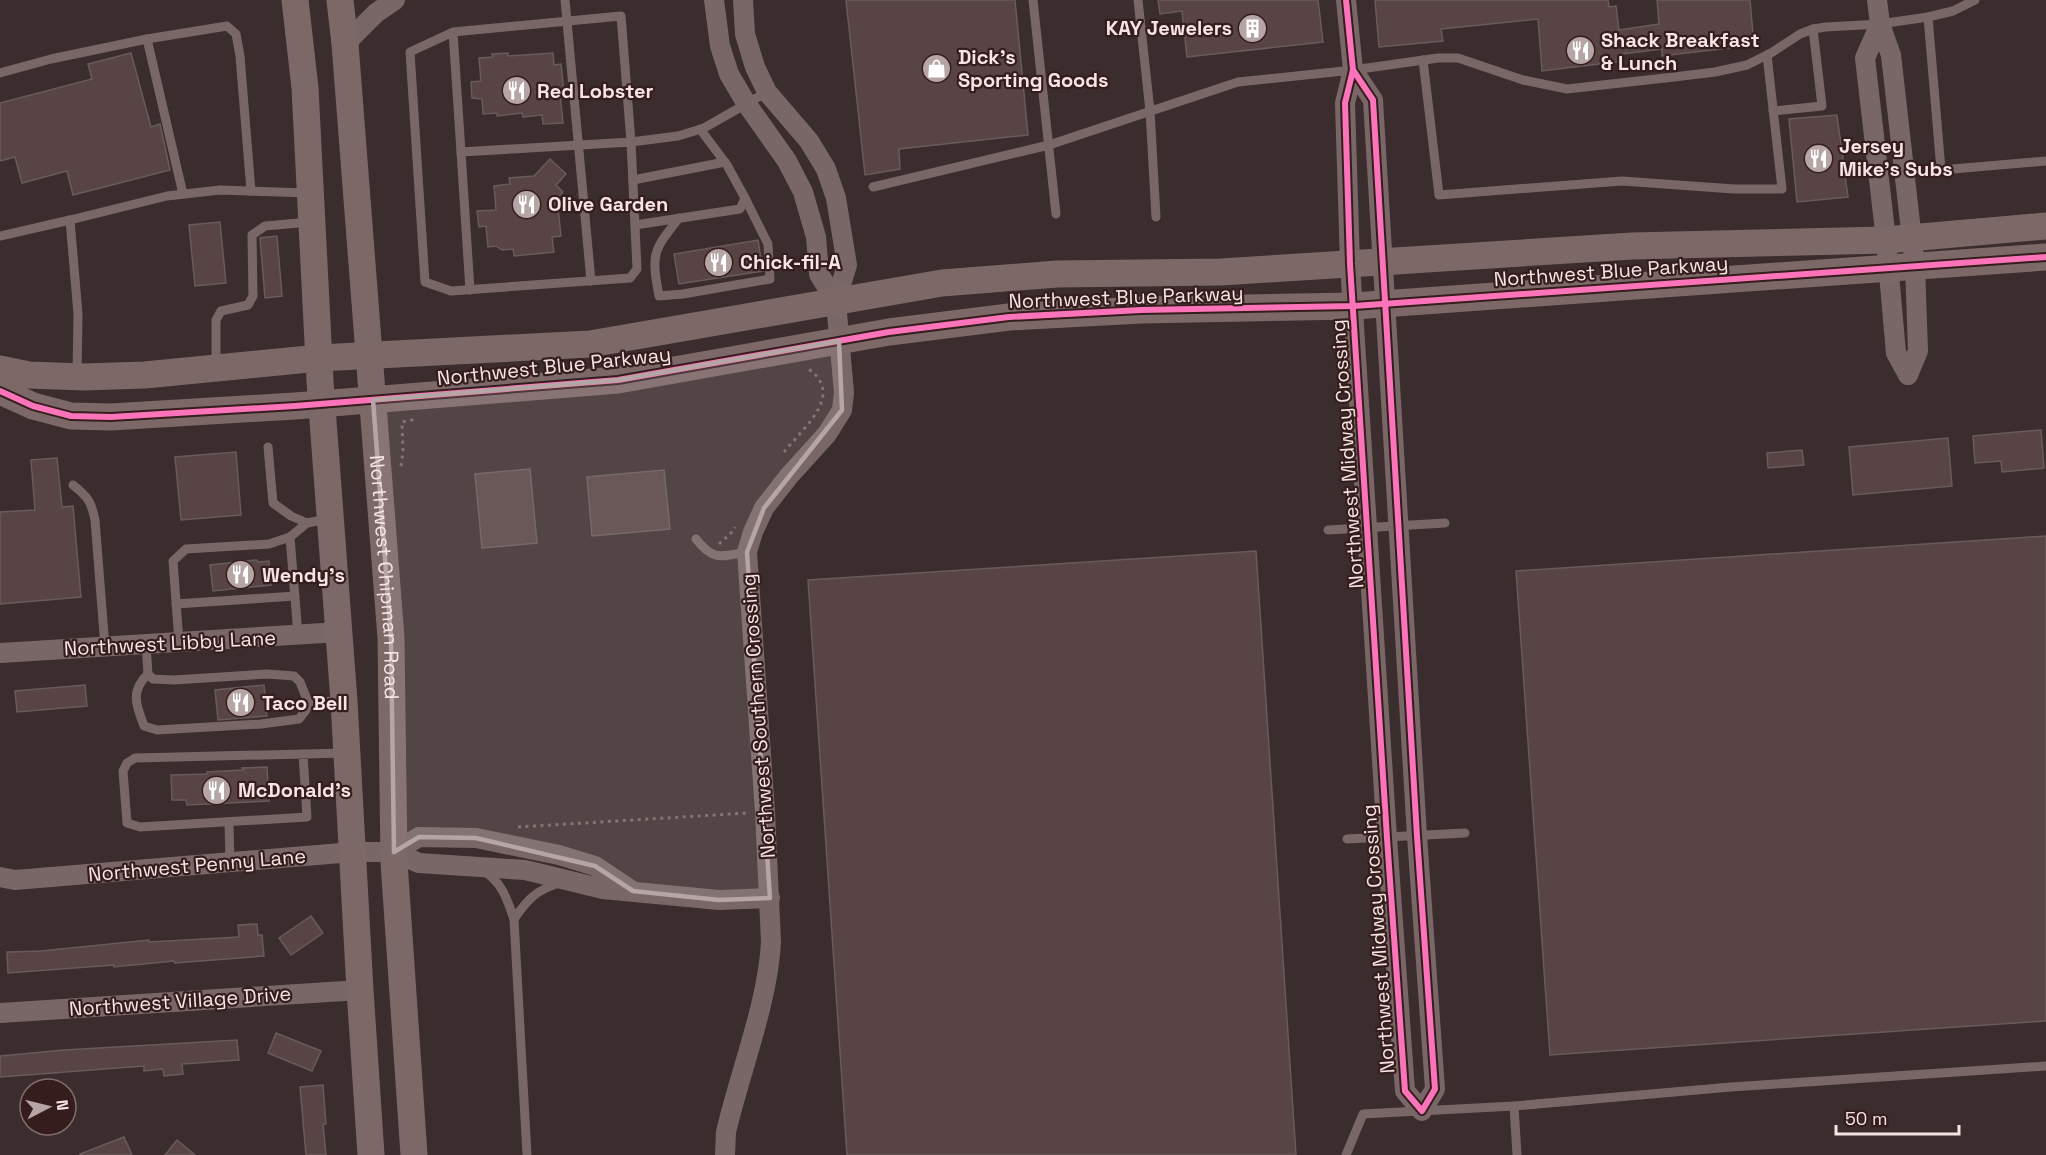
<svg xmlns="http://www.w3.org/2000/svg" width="2046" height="1155" font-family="'Space Grotesk',sans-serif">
<rect width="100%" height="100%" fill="#3b2d2d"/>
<g fill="#584444" stroke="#685b5b" stroke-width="1.5">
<polygon points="846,0 1015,0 1028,135 899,149 900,169 865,175"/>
<polygon points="1158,0 1318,0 1323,42 1187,57 1182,11 1160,14"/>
<polygon points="1375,0 1608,0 1609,7 1616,6 1619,30 1659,24 1657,0 1750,0 1754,45 1662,56 1662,49 1622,54 1623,61 1542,71 1538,19 1441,29 1443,41 1379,47"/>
<polygon points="131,53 151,127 160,124 170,170 73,195 67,171 22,183 15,157 0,161 0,103 92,79 88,64"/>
<polygon points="508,53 508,56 553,53 554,65 561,64 564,94 560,94 563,123 543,124 542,115 523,117 522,113 497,116 497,113 483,114 482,99 472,98 471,82 481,81 479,58 493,57 492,54"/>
<polygon points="1837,115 1848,197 1797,202 1789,119"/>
<polygon points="550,159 566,174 556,185 563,192 557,198 561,236 552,237 554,252 514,256 513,249 502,250 496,246 488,247 486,226 479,227 477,211 496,210 494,186 510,184 509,178 534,176"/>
<polygon points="220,222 226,283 195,286 189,225"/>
<polygon points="277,236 282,296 265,298 260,238"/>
<polygon points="758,240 763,271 679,284 674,254"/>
<polygon points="2041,430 2044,468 2002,472 2001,461 1975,463 1973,436"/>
<polygon points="1948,438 1952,486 1853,495 1849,447"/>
<polygon points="1802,450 1804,465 1768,468 1767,453"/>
<polygon points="236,452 241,515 181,520 175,457"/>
<polygon points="57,458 62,507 73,506 81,597 0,604 0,512 35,510 31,460"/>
<polygon points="530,469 537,543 482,548 475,474"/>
<polygon points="664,470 670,529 592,536 587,477"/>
<polygon points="2046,536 2046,1021 1550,1055 1516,571"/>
<polygon points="1256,551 1296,1155 847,1155 808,580"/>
<polygon points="257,560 258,562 269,561 271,585 213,591 210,565"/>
<polygon points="85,685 87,706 17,712 15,691"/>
<polygon points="264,685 267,716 218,720 215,690"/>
<polygon points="267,767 269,801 187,805 186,800 172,800 171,775 207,774 207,772 243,770 242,768"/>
<polygon points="311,916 323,933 291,955 279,938"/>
<polygon points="257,924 258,935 262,935 264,956 175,963 174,961 114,967 114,965 8,973 7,952 41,951 149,940 149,942 239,937 238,925"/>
<polygon points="276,1033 321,1051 312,1071 268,1053"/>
<polygon points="237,1040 239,1060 182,1064 183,1074 164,1076 163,1069 144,1071 144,1066 0,1077 0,1056 64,1050"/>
<polygon points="323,1085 326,1124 323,1124 326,1155 306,1155 300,1087"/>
<polygon points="124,1137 132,1155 80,1155 80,1154"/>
<polygon points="177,1140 195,1155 165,1155"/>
</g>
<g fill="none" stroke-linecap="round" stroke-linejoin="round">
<g stroke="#786968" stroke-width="3" stroke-dasharray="3 4.5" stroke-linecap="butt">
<path d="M784 452C804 427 846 394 807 368"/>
<polyline points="401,466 403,451 402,422 417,419"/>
<polyline points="719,544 731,533 735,527"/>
<polyline points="518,827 748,813"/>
</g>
<g stroke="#796767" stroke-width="9">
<polyline points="565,0 591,281"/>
<polyline points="1033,0 1056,214"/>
<polyline points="1138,0 1150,111 1156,217"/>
<polyline points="1928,17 1941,170 2046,161"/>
<polyline points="453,32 621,16 631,142 637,269 630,278 451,291 425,282 410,52 453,32 461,152 631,142 678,136 704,128 767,92"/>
<polyline points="147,39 227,26 236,34 240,56 251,191"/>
<polyline points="1423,60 1439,195 1622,181 1734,189 1782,189 1767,55"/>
<polyline points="0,73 51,59 147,39 183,194"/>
<polyline points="1773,111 1822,106 1813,29"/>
<polyline points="461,152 470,290"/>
<polyline points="633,180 725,162"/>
<polyline points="873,187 1049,145 1238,82 1353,70 1438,58 1458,58 1523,80 1567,89 1674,77 1715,72 1747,65 1771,53 1800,34 1813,29 1826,27 1880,24 1928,17 1953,11 1975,0"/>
<path d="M679 218C653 251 651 253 659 296L683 294 770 279 768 244 745 198"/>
<polyline points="635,225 740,209 745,198 727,165 700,129"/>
<polyline points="0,236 70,220"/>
<polyline points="216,366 216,320 221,311 248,305 253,296 252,235 265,226 310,222"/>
<polyline points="77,374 78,314 70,220 167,196 220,190 309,193"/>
<polyline points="268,447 273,503 291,516 307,523"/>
<path d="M73 485C88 497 91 501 95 520L105 647"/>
<polyline points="1328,530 1445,523"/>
<polyline points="290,537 298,635"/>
<path d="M696 539C714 562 721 556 747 552"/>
<polyline points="176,604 295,596"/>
<polyline points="179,642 173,561 186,549 269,544 290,537 307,523 328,519"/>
<polyline points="146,644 148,674 153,679 174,680 267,674 294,676 300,682 308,702 342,701"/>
<path d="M148 674C130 691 136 705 144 726L157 730 261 724 299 719 306 710 308 702"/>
<polyline points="303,754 307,817 140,827 127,823 123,771 127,763 135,758 345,753"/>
<polyline points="229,823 230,862"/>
<polyline points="1347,839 1465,833"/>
<path d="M483 870C503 884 506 897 514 919 527 900 537 889 560 883"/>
<polyline points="514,919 527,1155"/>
<polyline points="1514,1106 1517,1155"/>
<polyline points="1346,1155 1363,1114 1514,1106 1731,1087 2046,1066"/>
</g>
<g stroke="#796767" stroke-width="20">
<polyline points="714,0 720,46 729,74 746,103 787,161 803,192 816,237 819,274 836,302"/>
<polyline points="1346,0 1353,70 1345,103 1350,264 1387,838 1405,1091 1422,1111 1435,1089 1417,836 1373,100 1353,70"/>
<polyline points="1877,0 1880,24 1891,55 1915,266 1918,351 1908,375"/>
<polyline points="1880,24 1865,58 1886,240 1896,353 1908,375"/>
<polyline points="345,44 376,13 395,0"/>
<polyline points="0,653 340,632"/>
<polyline points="394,852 419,837 476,838 559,855 595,866 631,890"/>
<polyline points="0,877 15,880 353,852 394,852 419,863 525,870 603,889 719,900 770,898"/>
<polyline points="0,1013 360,990"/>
<path d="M725 1155 726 1132C740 1072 768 1002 771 942L765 812 747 552 753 532 764 508 789 476 827 434 842 410 844 393 836 302 847 265 836 198 826 169 809 141 767 92 755 67 745 34 743 0"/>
</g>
<g stroke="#7d6868" stroke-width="27">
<polyline points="295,0 305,88 320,381 344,701 360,990 371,1155"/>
<path id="s1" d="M340 0 345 44 391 638 394 862 414 1155"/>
<polyline points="0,369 29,375 84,377 145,375 319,358 590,344 942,283 1057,274 1221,272 1632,246 1886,240 2046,226"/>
<polyline points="0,391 33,406 71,416 111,417 295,406 618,380 889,332 1009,317 1141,310 1354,306 2046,257"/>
</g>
<defs>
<g id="cycleway">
<polyline points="1346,0 1353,70 1345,103 1350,264 1387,838 1405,1091 1422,1111 1435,1089 1417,836 1373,100 1353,70"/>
<polyline points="0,391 33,406 71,416 111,417 295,406 618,380 889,332 1009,317 1141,310 1354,306 2046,257"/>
</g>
</defs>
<use href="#cycleway" stroke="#361d1d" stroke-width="10"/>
<use href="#cycleway" stroke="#fb73b8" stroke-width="6"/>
</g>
<path fill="#b5a5a4" fill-opacity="0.2" stroke="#b5a5a4" stroke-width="4.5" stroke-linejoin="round" d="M839 341 842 410 764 508 747 552 770 898 719 900 633 891 595 866 476 838 419 837 394 852 391 638 373 400 618 380Z"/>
<defs>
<symbol id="building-disc" viewBox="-11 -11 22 22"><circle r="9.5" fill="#b5a5a4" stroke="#361d1d"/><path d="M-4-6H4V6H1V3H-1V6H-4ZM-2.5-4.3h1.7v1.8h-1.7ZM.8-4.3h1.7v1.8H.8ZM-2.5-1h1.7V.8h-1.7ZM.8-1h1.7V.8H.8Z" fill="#fff"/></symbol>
<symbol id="restaurant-disc" viewBox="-11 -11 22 22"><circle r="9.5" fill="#b5a5a4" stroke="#361d1d"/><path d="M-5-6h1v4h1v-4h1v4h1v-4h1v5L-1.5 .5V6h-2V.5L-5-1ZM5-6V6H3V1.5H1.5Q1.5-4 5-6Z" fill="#fff"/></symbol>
<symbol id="shop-disc" viewBox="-11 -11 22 22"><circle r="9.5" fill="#b5a5a4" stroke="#361d1d"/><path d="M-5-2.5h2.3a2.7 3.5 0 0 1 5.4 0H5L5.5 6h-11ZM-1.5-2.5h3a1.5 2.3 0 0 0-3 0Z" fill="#fff"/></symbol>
</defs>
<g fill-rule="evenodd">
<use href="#building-disc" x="1236" y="12" width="33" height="33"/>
<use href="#restaurant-disc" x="1564" y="34" width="33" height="33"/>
<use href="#shop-disc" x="920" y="52" width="33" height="33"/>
<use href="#restaurant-disc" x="500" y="74" width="33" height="33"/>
<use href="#restaurant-disc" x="1802" y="142" width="33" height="33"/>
<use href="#restaurant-disc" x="510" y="188" width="33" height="33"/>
<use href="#restaurant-disc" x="702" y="246" width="33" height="33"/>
<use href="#restaurant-disc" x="224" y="558" width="33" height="33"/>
<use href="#restaurant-disc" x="224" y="686" width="33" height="33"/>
<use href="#restaurant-disc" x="200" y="774" width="33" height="33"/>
</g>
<g text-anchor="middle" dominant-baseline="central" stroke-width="4.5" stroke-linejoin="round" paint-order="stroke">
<g font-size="20" font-weight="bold" fill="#f6e5e4" stroke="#361d1d" text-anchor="start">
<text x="1232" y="28" text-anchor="end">KAY Jewelers</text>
<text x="1601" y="40">Shack Breakfast<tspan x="1601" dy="23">&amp; Lunch</tspan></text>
<text x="958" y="57">Dick's<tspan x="958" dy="23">Sporting Goods</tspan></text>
<text x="537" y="91">Red Lobster</text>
<text x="1839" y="146">Jersey<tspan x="1839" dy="23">Mike's Subs</tspan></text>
<text x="548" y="204">Olive Garden</text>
<text x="740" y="262">Chick-fil-A</text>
<text x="262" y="575">Wendy's</text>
<text x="262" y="703">Taco Bell</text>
<text x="238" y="790">McDonald's</text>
</g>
<g font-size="20" fill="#f6e5e4" stroke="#361d1d">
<text transform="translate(1611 271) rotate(-4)">Northwest Blue Parkway</text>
<text transform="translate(1126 297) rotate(-2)">Northwest Blue Parkway</text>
<text transform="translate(554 366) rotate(-6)">Northwest Blue Parkway</text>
<text transform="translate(1347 454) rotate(-94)">Northwest Midway Crossing</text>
<text stroke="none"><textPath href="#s1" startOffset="579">Northwest Chipman Road</textPath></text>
<text transform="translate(170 643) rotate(-3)">Northwest Libby Lane</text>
<text transform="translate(758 716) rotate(-94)">Northwest Southern Crossing</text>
<text transform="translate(197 865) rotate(-5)">Northwest Penny Lane</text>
<text transform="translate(1378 939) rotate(-94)">Northwest Midway Crossing</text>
<text transform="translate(180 1001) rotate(-4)">Northwest Village Drive</text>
</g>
</g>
<g transform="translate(48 1107) rotate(83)"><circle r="28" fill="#361d1d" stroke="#836d6d" stroke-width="1.5"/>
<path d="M0-4.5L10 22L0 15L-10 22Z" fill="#b5a5a4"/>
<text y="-9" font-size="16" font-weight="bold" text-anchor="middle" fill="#f6e5e4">N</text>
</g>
<path d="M1836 1125v9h123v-9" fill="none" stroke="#f6e5e4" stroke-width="3"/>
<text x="1845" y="1125" font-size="18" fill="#f6e5e4" stroke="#361d1d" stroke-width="4.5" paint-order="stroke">50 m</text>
</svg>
